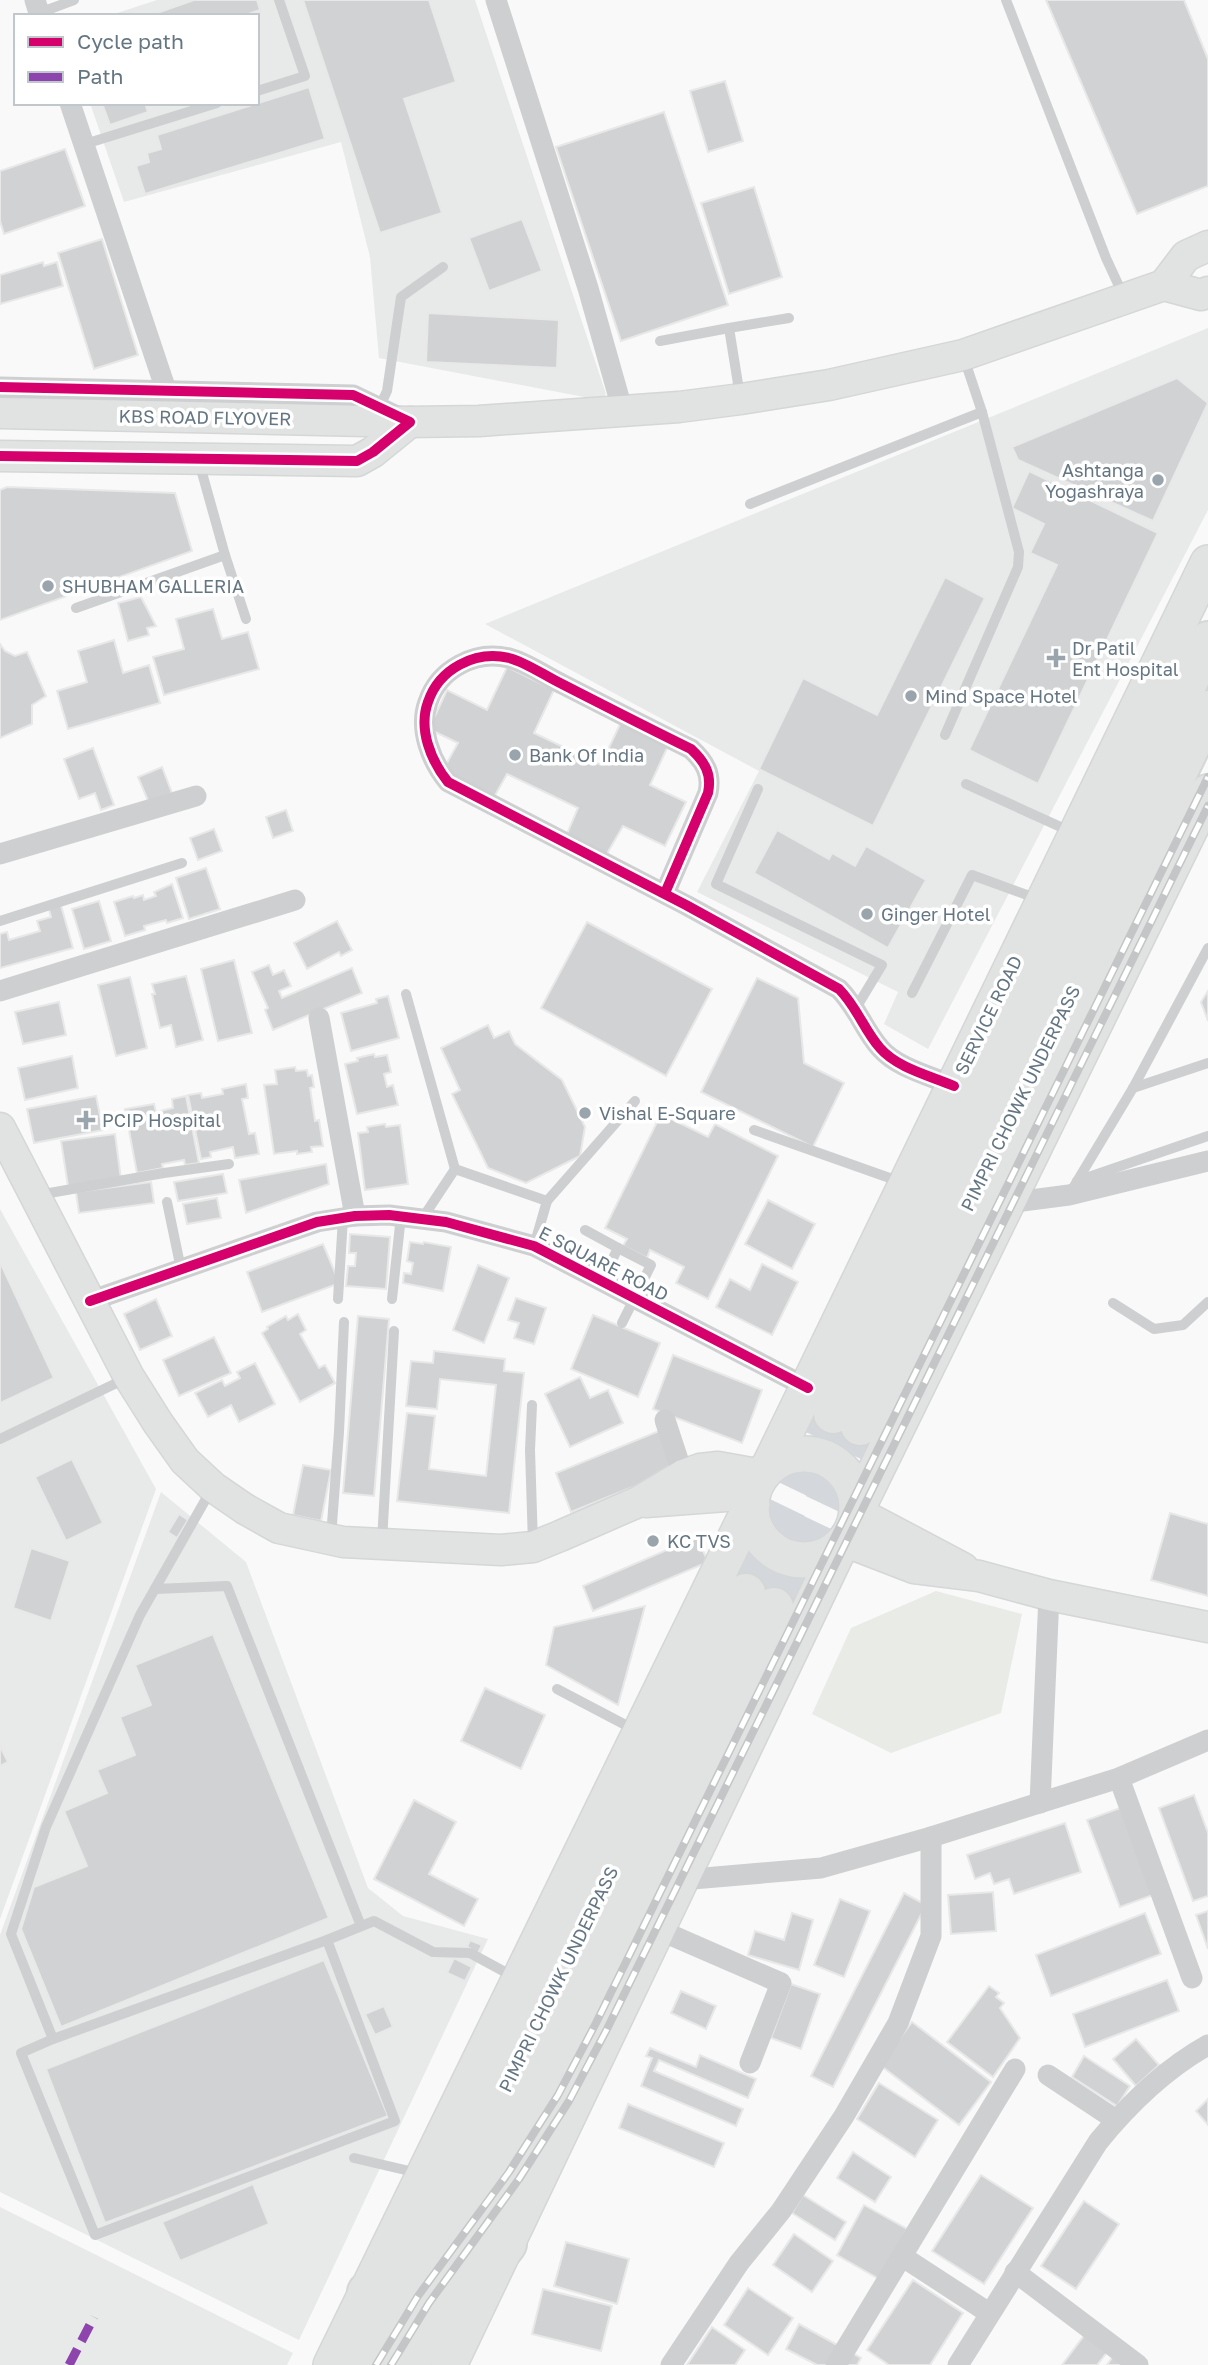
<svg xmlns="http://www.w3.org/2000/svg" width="1208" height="2365" font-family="'Golos Text',sans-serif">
<rect width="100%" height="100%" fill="#f9f9f9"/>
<g fill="#e8e9e9">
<polygon points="157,0 475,0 606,394 600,400 379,358 370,257 341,142 124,202 90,103 257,103 257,16 108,16"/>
<polygon points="1208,328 1208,510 928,1049 884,1024 898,992 697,892 759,771 485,624"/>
<polygon points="0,1209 156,1489 0,1919"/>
<polygon points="161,1492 246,1562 368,1888 403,1916 488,1939 299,2340 0,2192 0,1935"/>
<polygon points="0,2207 293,2353 287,2365 0,2365"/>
</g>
<polygon fill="#e8ebe6" points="936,1591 1022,1614 1001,1713 891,1753 812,1714 851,1628"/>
<g fill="#d0d2d3" stroke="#e8e8e8" stroke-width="2">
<polygon points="194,0 257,0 260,10 243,16 148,16"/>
<polygon points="303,0 429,0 456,82 404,99 442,213 380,233"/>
<polygon points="1046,0 1184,0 1208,59 1208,186 1137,214"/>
<polygon points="725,81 743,141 708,152 690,91"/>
<polygon points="309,87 325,139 145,194 136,166 149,162 147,153 161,149 157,135"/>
<polygon points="102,103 145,103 148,112 110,125"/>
<polygon points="664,112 728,305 621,341 556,147"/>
<polygon points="65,149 85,206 4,234 0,221 0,171"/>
<polygon points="754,187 782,277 729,294 701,203"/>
<polygon points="522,219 542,271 489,291 469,238"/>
<polygon points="102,239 138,355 94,369 58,253"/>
<polygon points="43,262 44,266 57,262 63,286 0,304 0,275"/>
<polygon points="428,313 559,320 557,368 426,362"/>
<polygon points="1177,378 1208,403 1153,521 1018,460 1012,447"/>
<polygon points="1029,471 1158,533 1038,784 969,750 1057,565 1030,553 1044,524 1012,508"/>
<polygon points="7,487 175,493 192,551 0,620 0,490"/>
<polygon points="945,577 985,598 873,826 759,769 803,678 877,715"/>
<polygon points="141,597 156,626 147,628 149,635 128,641 118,603"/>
<polygon points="213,609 222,639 248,632 259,669 164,695 153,657 184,649 176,619"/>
<polygon points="114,640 123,673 149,665 160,703 68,729 57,691 87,682 78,651"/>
<polygon points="0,644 5,651 15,656 27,652 46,696 32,705 32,724 0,738"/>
<polygon points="507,667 554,690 534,733 601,765 621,722 669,744 650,785 686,802 665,846 623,826 605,857 566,836 578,808 507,774 493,799 443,770 458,743 429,729 447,690 487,710"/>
<polygon points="93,748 114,805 101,810 95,793 79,799 64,759"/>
<polygon points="162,767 172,793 149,803 138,777"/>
<polygon points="286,810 293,831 273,838 266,817"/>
<polygon points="214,829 222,851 198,860 190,838"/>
<polygon points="777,830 829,859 832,853 855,866 866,846 926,880 888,948 754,873"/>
<polygon points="206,868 220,909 189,919 176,878"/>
<polygon points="172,884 183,918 167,923 166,920 144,926 145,930 125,936 114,902 133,896 134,898 143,895 144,900 156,896 154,892"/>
<polygon points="99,901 111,941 84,949 72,909"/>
<polygon points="60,902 73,948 0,968 0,934 7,932 9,940 40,931 37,921 51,917 48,906"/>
<polygon points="337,921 352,950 341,956 339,952 307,969 294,943"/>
<polygon points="587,922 712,989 666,1076 541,1008"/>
<polygon points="234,960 252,1033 218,1041 201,969"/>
<polygon points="269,965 273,975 284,970 291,986 279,991 282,998 352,968 362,993 273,1030 265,1010 268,1008 252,972"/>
<polygon points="186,976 203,1040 176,1047 171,1025 160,1028 152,994 155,994 152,984"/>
<polygon points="130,977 147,1048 116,1056 98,985"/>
<polygon points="757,978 798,998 804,1063 844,1083 813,1147 701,1092"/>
<polygon points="1208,991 1208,1021 1201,1002"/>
<polygon points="388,996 399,1038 351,1051 341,1013 377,1003 376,999"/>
<polygon points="59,1002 66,1035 23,1044 15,1012"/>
<polygon points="488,1025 494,1038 509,1031 515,1044 562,1080 585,1127 580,1156 526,1183 488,1168 452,1094 460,1090 441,1048"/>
<polygon points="374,1054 375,1057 387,1055 391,1072 384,1074 387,1087 393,1085 398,1105 357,1114 345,1064 358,1061 357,1058"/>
<polygon points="72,1056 78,1088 25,1100 18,1068"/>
<polygon points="295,1067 296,1071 307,1070 308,1076 312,1075 314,1087 310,1088 315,1121 319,1120 323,1146 311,1147 312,1152 297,1154 297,1151 274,1154 264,1085 277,1084 275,1070"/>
<polygon points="246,1084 248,1098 242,1099 249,1134 255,1133 259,1154 235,1158 233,1147 210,1152 211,1157 201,1159 188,1095 201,1093 202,1098 223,1094 222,1089"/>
<polygon points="96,1096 103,1130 34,1143 27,1109"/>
<polygon points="186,1096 199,1163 185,1165 184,1160 162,1164 163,1168 137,1173 125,1109 154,1104 156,1112 173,1108 172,1099"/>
<polygon points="661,1114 708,1137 715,1124 778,1156 708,1299 676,1283 684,1267 650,1250 647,1258 623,1246 627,1239 605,1228"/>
<polygon points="385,1124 386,1127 400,1125 408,1184 365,1190 358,1133 368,1132 367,1127"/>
<polygon points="115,1134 121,1179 68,1186 61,1141"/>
<polygon points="326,1164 329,1184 246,1213 239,1180"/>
<polygon points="223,1174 227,1193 178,1201 174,1182"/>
<polygon points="151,1182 154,1203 79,1213 76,1192"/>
<polygon points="217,1198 221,1218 187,1224 183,1204"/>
<polygon points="768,1200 815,1224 792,1269 745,1244"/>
<polygon points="350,1234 390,1237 386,1289 346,1286 348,1266 355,1266 356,1253 349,1253"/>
<polygon points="410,1242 423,1244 424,1242 451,1247 443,1291 403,1283 404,1273 411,1274 413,1263 407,1261"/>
<polygon points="323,1244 336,1275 337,1284 262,1312 247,1272"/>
<polygon points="0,1262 54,1378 0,1403"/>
<polygon points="762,1264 798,1282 772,1335 716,1307 730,1279 750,1290"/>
<polygon points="478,1265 509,1278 484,1343 453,1330"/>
<polygon points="516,1298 546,1308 534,1344 514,1338 519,1323 508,1320"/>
<polygon points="156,1299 172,1336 140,1350 124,1314"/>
<polygon points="298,1314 306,1330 300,1334 319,1368 325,1365 335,1383 300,1402 262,1333 268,1329 267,1327 286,1316 288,1320"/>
<polygon points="593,1315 660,1343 638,1397 571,1369"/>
<polygon points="358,1316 389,1319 374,1496 343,1493"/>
<polygon points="214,1337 231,1373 179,1396 163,1360"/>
<polygon points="434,1351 505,1359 504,1371 524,1373 509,1513 397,1501 407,1413 435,1416 429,1469 486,1476 496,1385 440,1379 437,1409 406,1406 411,1361 433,1363"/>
<polygon points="673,1355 762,1390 742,1443 653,1409"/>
<polygon points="255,1363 275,1404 239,1422 231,1405 208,1417 195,1393 222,1380 225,1386 240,1378 237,1372"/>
<polygon points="580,1377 590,1398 608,1390 623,1423 570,1447 545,1394"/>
<polygon points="659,1431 675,1470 571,1512 556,1473"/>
<polygon points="72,1459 103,1523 66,1541 35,1477"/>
<polygon points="303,1465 331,1470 321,1521 293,1515"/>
<polygon points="1170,1513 1208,1524 1208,1596 1151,1580"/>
<polygon points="179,1514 188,1520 177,1538 168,1532"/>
<polygon points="697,1537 708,1562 593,1611 583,1586"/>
<polygon points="31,1548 70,1561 51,1621 13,1608"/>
<polygon points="645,1606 618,1705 546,1665 554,1627"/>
<polygon points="213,1634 329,1918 61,2027 21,1929 34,1887 87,1866 64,1811 107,1793 97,1770 135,1755 120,1717 151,1705 135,1665"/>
<polygon points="485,1688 545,1715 521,1769 461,1741"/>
<polygon points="0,1746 8,1762 0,1766"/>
<polygon points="1194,1795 1208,1833 1208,1896 1193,1901 1159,1808"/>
<polygon points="414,1800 456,1822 429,1874 478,1899 464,1926 374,1879"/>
<polygon points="1120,1808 1153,1895 1120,1907 1087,1820"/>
<polygon points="1065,1823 1081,1872 1014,1894 1009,1879 994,1884 990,1873 975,1879 967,1855"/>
<polygon points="993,1892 996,1931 951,1934 948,1895"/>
<polygon points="904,1893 926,1905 833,2087 811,2076"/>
<polygon points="840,1899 870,1911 844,1977 814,1965"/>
<polygon points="1208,1911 1208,1949 1196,1915"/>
<polygon points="792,1913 813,1920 799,1970 748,1955 755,1931 784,1940"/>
<polygon points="1145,1913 1161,1954 1051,1996 1036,1955"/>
<polygon points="470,1940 482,1945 478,1953 467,1947"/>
<polygon points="454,1958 472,1967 465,1981 447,1973"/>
<polygon points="324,1960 388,2116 105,2223 46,2069"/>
<polygon points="1167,1980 1179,2011 1085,2047 1073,2014"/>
<polygon points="791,1984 820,1994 801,2049 771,2038"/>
<polygon points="989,1986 999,1993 996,1997 1004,2003 1000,2008 1020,2038 993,2077 947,2042"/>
<polygon points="681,1991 716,2006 706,2029 671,2013"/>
<polygon points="384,2006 393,2027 375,2035 365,2014"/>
<polygon points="912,2022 991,2082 959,2125 880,2065"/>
<polygon points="1136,2039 1159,2065 1136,2086 1113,2059"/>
<polygon points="650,2048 696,2067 700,2055 756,2079 748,2098 659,2060 654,2071 743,2109 736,2126 641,2086 652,2058 646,2056"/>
<polygon points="1084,2056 1130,2086 1117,2106 1072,2077"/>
<polygon points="879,2083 938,2120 915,2157 857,2119"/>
<polygon points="1208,2099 1208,2125 1196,2111"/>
<polygon points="628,2104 724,2143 714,2167 619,2128"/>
<polygon points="853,2152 891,2177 875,2202 837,2178"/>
<polygon points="981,2175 1033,2208 984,2284 932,2251"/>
<polygon points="253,2184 269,2224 180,2261 162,2222"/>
<polygon points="803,2195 846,2222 835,2240 792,2213"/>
<polygon points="1084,2201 1119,2224 1076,2289 1041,2266"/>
<polygon points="864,2205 907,2229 879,2279 837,2255"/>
<polygon points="794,2234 833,2261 812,2292 773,2265"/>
<polygon points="566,2242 629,2259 617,2304 554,2286"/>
<polygon points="913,2280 963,2313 930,2365 889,2365 867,2350"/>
<polygon points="748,2288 793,2318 768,2355 724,2325"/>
<polygon points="543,2289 612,2306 601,2351 532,2334"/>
<polygon points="799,2324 841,2347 831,2365 817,2365 786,2349"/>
<polygon points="712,2327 745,2350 735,2365 687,2365"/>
<polygon points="1089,2329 1112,2346 1097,2365 1062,2365"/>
<polygon points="1116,2352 1134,2365 1107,2365"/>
<polygon points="852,2353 861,2358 857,2365 845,2365"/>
</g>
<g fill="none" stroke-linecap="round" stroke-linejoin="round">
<g stroke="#d4d8dc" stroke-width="38" stroke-dasharray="38 19" stroke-linecap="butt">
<polyline points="746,1593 833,1414"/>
<polyline points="774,1607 860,1426"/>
</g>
<defs>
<g id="secondary">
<polyline points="1164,285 1201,295 1208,292"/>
<polyline points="0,413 410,422 479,421 679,407 741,399 829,385 963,355 1164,285 1186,256 1208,246"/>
<polyline points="0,456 357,461 373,452 410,422"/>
<polyline points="0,1128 129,1377 158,1423 185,1461 213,1487 245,1509 279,1528 343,1542 501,1550 533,1547 560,1536 638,1502 683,1475 700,1469 718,1467 762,1475"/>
<polyline points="646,1502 753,1494"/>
<polyline points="857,1512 963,1568"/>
<polyline points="844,1541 914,1568 979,1576 1049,1595 1208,1627"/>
</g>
<g id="primary">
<circle cx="804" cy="1507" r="53"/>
<polyline points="769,1467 1208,563"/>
<polyline points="857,1509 1208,792"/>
<polyline points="331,2365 752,1504"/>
<polyline points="449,2365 840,1546"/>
</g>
<g id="highway">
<polyline points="833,1414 1208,641"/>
<polyline points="860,1426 1208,710"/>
<polyline points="448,2320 507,2244"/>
<polyline points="356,2365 367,2292"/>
<polyline points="371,2365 746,1593"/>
<polyline points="410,2365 774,1607"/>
</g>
</defs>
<use href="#secondary" stroke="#d5d6d7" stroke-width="33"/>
<use href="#primary" stroke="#d5d6d7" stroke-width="38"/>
<use href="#highway" stroke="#d5d6d6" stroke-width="42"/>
<g stroke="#cecfd0" stroke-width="10">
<polyline points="1006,0 1106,258 1124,297"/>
<polyline points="39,13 74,0"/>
<polyline points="257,91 305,76 279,0"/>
<polyline points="85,144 217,103"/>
<polyline points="729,328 789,318"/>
<polyline points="660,341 729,328 740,396"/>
<polyline points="380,406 387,391 401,297 443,267"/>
<polyline points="750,504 982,412"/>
<polyline points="225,555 246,619"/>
<polyline points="76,608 225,555 199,462"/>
<polyline points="945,735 1018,567 1019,552 982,412 964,358"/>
<polyline points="966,784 1074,833"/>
<polyline points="758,789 716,884 882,965 856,1008"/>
<polyline points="0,921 182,863"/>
<polyline points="912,993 972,875 1038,899"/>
<polyline points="406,994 455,1169"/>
<polyline points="1133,1088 1208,1063"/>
<polyline points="754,1130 901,1182"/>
<polyline points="1077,1181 1208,1136"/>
<polyline points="1070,1193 1133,1088 1208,948"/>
<polyline points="38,1195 164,1173 229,1164"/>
<polyline points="547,1201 635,1101"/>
<polyline points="167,1202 181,1269"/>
<polyline points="422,1219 455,1169 547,1201 534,1246"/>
<polyline points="585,1230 618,1248 602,1281"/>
<polyline points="618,1248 651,1265 622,1323"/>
<polyline points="338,1299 343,1218"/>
<polyline points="392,1299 401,1216"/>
<polyline points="1113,1303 1154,1329 1183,1325 1208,1302"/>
<polyline points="532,1405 530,1450 533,1544"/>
<polyline points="0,1439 127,1378"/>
<polyline points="211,1490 140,1615 46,1827 11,1934 53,2039 21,2053 95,2235 395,2121 327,1940 374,1921 433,1952 470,1953 516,1978"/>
<polyline points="331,1537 339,1432 344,1322"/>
<polyline points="382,1541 394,1331"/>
<polyline points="155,1589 227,1586 361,1926"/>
<polyline points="557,1689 637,1731"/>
<polyline points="53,2039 327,1940"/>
<polyline points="354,2158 418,2173"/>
</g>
<g stroke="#cecfd0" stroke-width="21">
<polyline points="35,0 40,16"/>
<polyline points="496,0 588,288 623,412"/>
<polyline points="70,103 166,390"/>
<polyline points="0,387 353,395 405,420"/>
<polyline points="0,854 196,796"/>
<path d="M665 893 708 793C712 774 705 762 691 749 648 728 605 706 562 684 545 676 526 662 509 658 475 650 439 669 428 702 418 729 431 761 448 782L686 905 839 989C857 1007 864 1030 880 1048 897 1068 931 1076 954 1086"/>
<polyline points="0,991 295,900"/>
<polyline points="319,1018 355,1216"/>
<polyline points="1007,1203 1069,1195 1208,1161"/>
<polyline points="90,1301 317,1222 355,1216 389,1215 446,1222 534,1246 808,1388"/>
<polyline points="665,1420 683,1475"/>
<polyline points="1119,1778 1192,1978"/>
<polyline points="1040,1803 1049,1595"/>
<polyline points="681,1880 821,1868 931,1837 1119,1778 1208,1740"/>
<polyline points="657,1929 781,1983 750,2063"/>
<polyline points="1048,2075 1116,2120"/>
<polyline points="903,2257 989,2313"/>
<polyline points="1015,2272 1138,2365"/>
<polyline points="671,2365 739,2263 781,2211 844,2116 898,2023 931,1936 931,1837"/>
<polyline points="836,2365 1015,2069"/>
<path d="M958 2365 1098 2142C1129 2104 1165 2069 1208 2045"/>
</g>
<use href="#secondary" stroke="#e1e2e2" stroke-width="30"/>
<use href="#primary" stroke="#e1e2e2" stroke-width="35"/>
<use href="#highway" stroke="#e1e2e2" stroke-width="38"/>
<defs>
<g id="rail">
<polyline points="376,2365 418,2296 509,2172 558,2095 596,2023 1208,777"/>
<polyline points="391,2365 429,2303 519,2179 569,2101 607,2029 1208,806"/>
</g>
</defs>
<use href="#rail" stroke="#c3c5c6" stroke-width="8"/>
<use href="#rail" stroke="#fff" stroke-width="5" stroke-dasharray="16" stroke-linecap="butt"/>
<polyline stroke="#8e44ad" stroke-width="9" stroke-dasharray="18 9" stroke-linecap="butt" points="69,2365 94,2317"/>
<defs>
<g id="cycleway">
<polyline points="0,387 353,395 410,422 373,452 357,461 0,456"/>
<path d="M665 893 708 793C712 774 705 762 691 749 648 728 605 706 562 684 545 676 526 662 509 658 475 650 439 669 428 702 418 729 431 761 448 782L686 905 839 989C857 1007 864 1030 880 1048 897 1068 931 1076 954 1086"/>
<polyline points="90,1301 317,1222 355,1216 389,1215 446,1222 534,1246 808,1388"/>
</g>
</defs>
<use href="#cycleway" stroke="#fff" stroke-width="15"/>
<use href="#cycleway" stroke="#d6006c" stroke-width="10"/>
</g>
<g fill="#99a4ac" stroke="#fff" stroke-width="2.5">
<circle cx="1158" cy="480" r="7"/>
<circle cx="48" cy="586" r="7"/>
<path d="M1052.5 647.5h7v7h7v7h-7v7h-7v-7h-7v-7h7z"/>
<circle cx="911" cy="696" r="7"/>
<circle cx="515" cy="755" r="7"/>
<circle cx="867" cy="914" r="7"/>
<circle cx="585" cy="1113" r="7"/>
<path d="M82.5 1109.5h7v7h7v7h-7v7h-7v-7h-7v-7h7z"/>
<circle cx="653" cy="1541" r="7"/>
</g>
<g text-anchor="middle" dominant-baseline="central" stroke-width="7" stroke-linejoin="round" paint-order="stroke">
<g font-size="18" fill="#657683" stroke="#fff">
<text transform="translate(205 417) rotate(1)">KBS ROAD FLYOVER</text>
<text transform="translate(988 1015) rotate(-64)">SERVICE ROAD</text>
<text transform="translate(1020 1098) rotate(-64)">PIMPRI CHOWK UNDERPASS</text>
<text transform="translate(604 1263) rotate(27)">E SQUARE ROAD</text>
<text transform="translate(558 1979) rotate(-64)">PIMPRI CHOWK UNDERPASS</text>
</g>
<g font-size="18" fill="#657683" stroke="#fff" text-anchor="start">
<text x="1144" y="470" text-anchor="end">Ashtanga<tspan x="1144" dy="21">Yogashraya</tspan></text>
<text x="62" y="586">SHUBHAM GALLERIA</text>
<text x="1072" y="648">Dr Patil<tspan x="1072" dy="21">Ent Hospital</tspan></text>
<text x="925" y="696">Mind Space Hotel</text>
<text x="529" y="755">Bank Of India</text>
<text x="881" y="914">Ginger Hotel</text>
<text x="599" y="1113">Vishal E-Square</text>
<text x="102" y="1120">PCIP Hospital</text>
<text x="667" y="1541">KC TVS</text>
</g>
</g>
<rect x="14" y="14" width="245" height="91" fill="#ffffff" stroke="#c1c8cd" stroke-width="2"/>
<rect x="28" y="37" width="35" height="10" fill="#d6006c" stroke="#c1c8cd" stroke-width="2"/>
<text x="77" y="49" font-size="21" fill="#657683">Cycle path</text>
<rect x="28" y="72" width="35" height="10" fill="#8e44ad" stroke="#c1c8cd" stroke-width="2"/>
<text x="77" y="84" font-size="21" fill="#657683">Path</text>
</svg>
